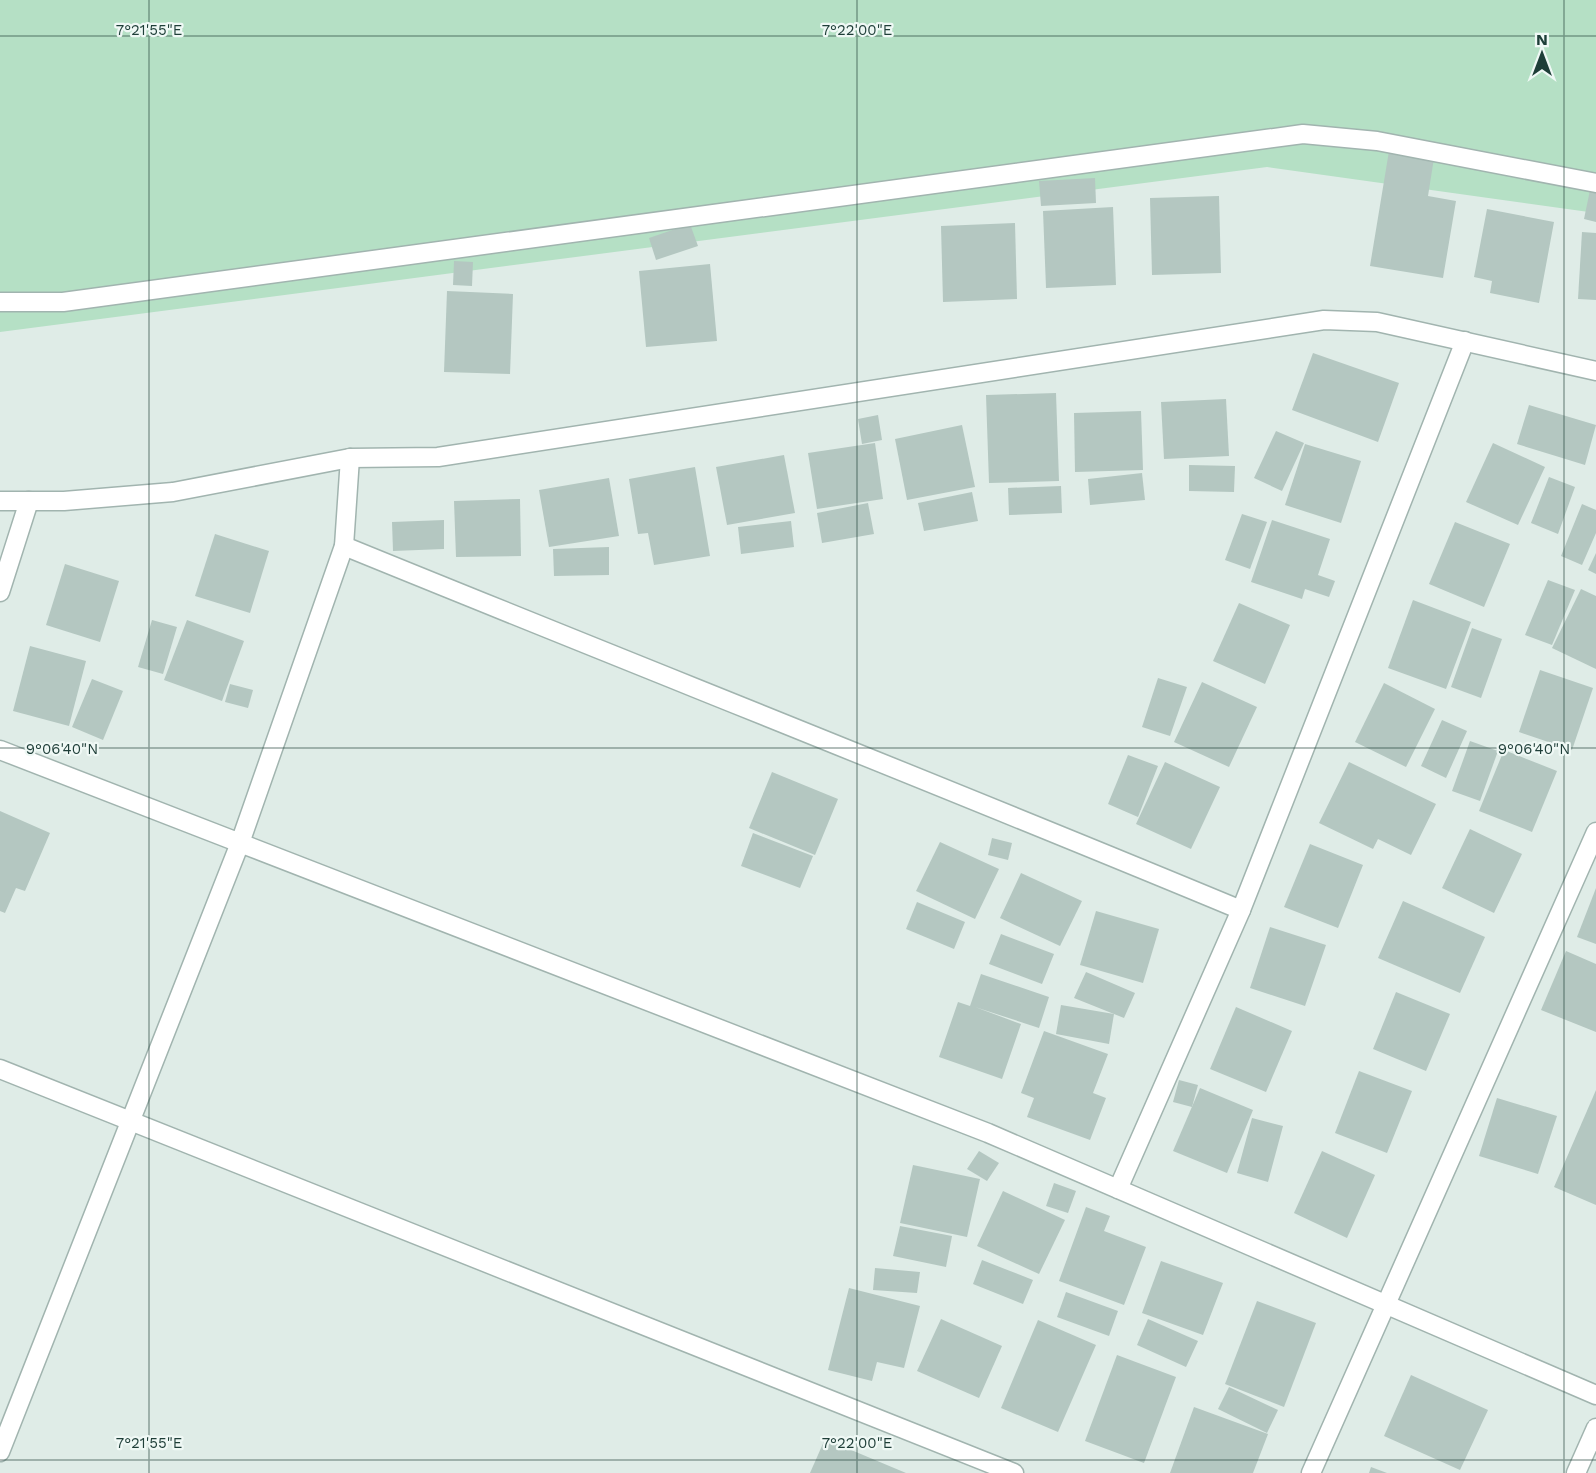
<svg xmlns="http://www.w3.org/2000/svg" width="1596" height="1473" font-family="'Work Sans',sans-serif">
<rect width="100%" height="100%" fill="#dfece7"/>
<polygon fill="#b5e0c5" points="0,0 1596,0 1596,213 1267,167 0,332"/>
<g fill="#b4c7c1">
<polygon points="1389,151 1434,158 1428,196 1456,201 1443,278 1370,266"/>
<polygon points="1095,178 1096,203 1041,206 1039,181"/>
<polygon points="1590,190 1596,191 1596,222 1584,219"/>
<polygon points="1219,196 1221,273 1152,275 1150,198"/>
<polygon points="1113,207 1116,285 1046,288 1043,211"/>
<polygon points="1487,209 1554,222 1539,303 1490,293 1492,281 1474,277"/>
<polygon points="1015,223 1017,299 943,302 941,226"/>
<polygon points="690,224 698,246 656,260 649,238"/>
<polygon points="1582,232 1596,233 1596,300 1578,299"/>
<polygon points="454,261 473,262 472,286 453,285"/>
<polygon points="710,264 717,341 646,347 639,271"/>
<polygon points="447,291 513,294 510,374 444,372"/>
<polygon points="1313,353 1399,383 1378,442 1292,410"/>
<polygon points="1056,393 1059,481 989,483 986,395"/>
<polygon points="1226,399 1229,456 1164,459 1161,402"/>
<polygon points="1529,405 1596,425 1585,465 1517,444"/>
<polygon points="1141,411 1143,470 1075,472 1074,413"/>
<polygon points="878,415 882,440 862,444 858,419"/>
<polygon points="962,425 975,487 907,500 895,439"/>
<polygon points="1276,431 1304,443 1282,491 1254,478"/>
<polygon points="875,443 883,499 817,509 808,453"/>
<polygon points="1493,443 1545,467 1518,525 1466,502"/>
<polygon points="1305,444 1361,461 1341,523 1285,505"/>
<polygon points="784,455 795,513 727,525 716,467"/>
<polygon points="1189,465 1235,466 1234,492 1189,491"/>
<polygon points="695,467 710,556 654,565 648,533 638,534 629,479"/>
<polygon points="1142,473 1145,500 1090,505 1088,479"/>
<polygon points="1549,477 1575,487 1558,534 1531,523"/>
<polygon points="609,478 619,536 549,547 539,490"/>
<polygon points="1061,486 1062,513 1009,515 1008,488"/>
<polygon points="972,492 978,521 924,531 918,503"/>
<polygon points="520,499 521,556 456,557 454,501"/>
<polygon points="868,503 874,534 822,543 817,513"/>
<polygon points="1582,504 1596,510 1596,533 1582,565 1561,556"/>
<polygon points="1242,514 1267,522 1250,569 1225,560"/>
<polygon points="444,520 444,549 393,551 392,522"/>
<polygon points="1272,520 1330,539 1318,575 1335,581 1329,597 1305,589 1302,599 1251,582"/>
<polygon points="791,521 794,547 741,554 738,527"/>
<polygon points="1455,522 1510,544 1484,607 1429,584"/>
<polygon points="215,534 269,551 250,613 195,596"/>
<polygon points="609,547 609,575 554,576 553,549"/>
<polygon points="1596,553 1596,574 1588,570"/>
<polygon points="65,564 119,581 100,642 46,625"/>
<polygon points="1548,580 1575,590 1552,645 1525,635"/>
<polygon points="1581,589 1596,596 1596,669 1552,648"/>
<polygon points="1413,600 1471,622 1446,689 1388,668"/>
<polygon points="1239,603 1290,625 1265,684 1213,661"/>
<polygon points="152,620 177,627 163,674 138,667"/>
<polygon points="187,620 244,641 222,701 164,680"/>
<polygon points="1472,628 1502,639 1481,698 1451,687"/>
<polygon points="30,646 86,661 69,726 13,711"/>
<polygon points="1540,670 1593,688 1572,750 1519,732"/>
<polygon points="1158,678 1187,687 1170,736 1142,727"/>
<polygon points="92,679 123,691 103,740 72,727"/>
<polygon points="1202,682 1257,707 1229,767 1174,742"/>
<polygon points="1384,683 1435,709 1406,767 1355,742"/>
<polygon points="230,684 253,690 248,708 225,702"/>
<polygon points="1442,720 1467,731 1446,778 1421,766"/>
<polygon points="1470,741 1498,751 1480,801 1452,791"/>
<polygon points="1504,750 1557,771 1532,832 1479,811"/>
<polygon points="1128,755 1158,766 1138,817 1108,804"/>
<polygon points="1165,762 1220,787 1191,849 1136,824"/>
<polygon points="1349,762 1436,804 1411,855 1378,839 1373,849 1319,823"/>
<polygon points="772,772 838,799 815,855 749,828"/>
<polygon points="0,811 50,833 25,891 16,888 5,913 0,911"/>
<polygon points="1470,829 1522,854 1494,913 1442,888"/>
<polygon points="753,833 813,856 800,888 741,866"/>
<polygon points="992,838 1012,843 1008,860 988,855"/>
<polygon points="940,842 999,869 975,919 916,891"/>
<polygon points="1310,844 1363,865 1338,928 1284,907"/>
<polygon points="1021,873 1082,901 1060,946 1000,918"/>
<polygon points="1596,888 1596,944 1577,937"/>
<polygon points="1403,901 1485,937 1460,993 1378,958"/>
<polygon points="917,902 965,922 954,949 906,929"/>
<polygon points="1096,911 1159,929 1143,983 1080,965"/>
<polygon points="1270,927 1326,945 1305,1006 1250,988"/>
<polygon points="1001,934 1054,954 1042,984 989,964"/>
<polygon points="1566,951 1596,964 1596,1032 1541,1010"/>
<polygon points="1086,972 1135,993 1124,1018 1074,998"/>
<polygon points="981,974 1049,997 1039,1028 975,1007 1021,1024 1002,1079 939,1057 958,1002 970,1006"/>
<polygon points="1396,992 1450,1014 1426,1071 1373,1049"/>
<polygon points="1061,1005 1114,1014 1109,1044 1056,1034"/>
<polygon points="1236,1007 1292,1031 1266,1092 1210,1069"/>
<polygon points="1044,1031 1108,1054 1093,1093 1106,1098 1090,1140 1027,1117 1034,1098 1021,1093"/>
<polygon points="1359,1071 1412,1091 1387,1153 1335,1133"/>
<polygon points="1179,1080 1198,1085 1192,1107 1173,1102"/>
<polygon points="1200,1088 1253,1110 1227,1173 1173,1151"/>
<polygon points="1596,1090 1596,1205 1554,1187"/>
<polygon points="1497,1098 1557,1116 1538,1174 1479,1156"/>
<polygon points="1252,1118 1283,1126 1268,1182 1237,1173"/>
<polygon points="979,1151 999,1163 987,1181 967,1169"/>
<polygon points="1322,1151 1375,1175 1347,1238 1294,1213"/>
<polygon points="913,1165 980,1179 967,1237 900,1223"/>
<polygon points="1054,1183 1076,1191 1068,1213 1046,1206"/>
<polygon points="1003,1191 1065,1220 1039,1274 977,1246"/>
<polygon points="1086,1207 1110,1216 1104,1231 1146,1247 1124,1305 1059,1281"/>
<polygon points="900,1226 952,1236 946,1267 893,1256"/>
<polygon points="982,1260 1033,1280 1023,1304 973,1284"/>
<polygon points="1161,1261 1223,1283 1203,1335 1142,1313"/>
<polygon points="875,1268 920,1272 917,1293 873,1290"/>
<polygon points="849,1288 920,1306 904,1368 877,1362 872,1381 828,1370"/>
<polygon points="1066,1292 1118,1311 1109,1336 1057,1317"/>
<polygon points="1257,1301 1316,1323 1284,1407 1225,1384"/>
<polygon points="941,1319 1002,1346 979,1398 917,1371"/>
<polygon points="1148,1319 1198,1341 1186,1367 1137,1345"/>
<polygon points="1038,1320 1096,1345 1058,1432 1001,1408"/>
<polygon points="1117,1355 1176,1377 1144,1463 1085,1441"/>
<polygon points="1411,1375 1488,1410 1460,1470 1384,1436"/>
<polygon points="1229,1387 1278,1410 1267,1433 1218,1409"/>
<polygon points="1194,1407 1268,1434 1253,1473 1170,1473"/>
<polygon points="825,1439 906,1473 810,1473"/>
<polygon points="1371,1467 1387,1473 1369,1473"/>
</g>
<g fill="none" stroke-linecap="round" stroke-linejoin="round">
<defs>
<g id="minor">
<polyline points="0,302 63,302 1303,134 1377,141 1596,183"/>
<polyline points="0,501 64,501 173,492 350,458 438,457 1324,320 1377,322 1596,371"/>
<path d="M344 546C643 668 943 786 1241 910"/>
<polyline points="0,592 29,501"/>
<polyline points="0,750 240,843 344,546 350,458"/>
<polyline points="0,1069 1014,1473"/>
<polyline points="1118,1189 1241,910 1465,341"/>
<polyline points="0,1452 240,843 988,1133 1596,1395"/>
<polyline points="1311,1473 1596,832"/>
<polyline points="1576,1473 1596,1428"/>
</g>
</defs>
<use href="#minor" stroke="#a1b4af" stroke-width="21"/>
<use href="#minor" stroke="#fff" stroke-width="18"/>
</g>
<path fill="none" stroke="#1e3e38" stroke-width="1.5" stroke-opacity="0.45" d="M149 0V1473M857 0V1473M1564 0V1473M0 36H1596M0 748H1596M0 1460H1596"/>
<g font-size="15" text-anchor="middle" fill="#1e3e38" stroke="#eff8f5" stroke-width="4.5" stroke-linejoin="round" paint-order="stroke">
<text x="149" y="35">7°21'55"E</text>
<text x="857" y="35">7°22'00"E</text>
<text x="62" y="754">9°06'40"N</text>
<text x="1534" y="754">9°06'40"N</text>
<text x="149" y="1448">7°21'55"E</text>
<text x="857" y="1448">7°22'00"E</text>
</g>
<g transform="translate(1542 54)" stroke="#eff8f5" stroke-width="4.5" paint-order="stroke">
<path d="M0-4.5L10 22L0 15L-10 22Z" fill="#1e3e38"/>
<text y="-9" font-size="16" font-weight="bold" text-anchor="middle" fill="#1e3e38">N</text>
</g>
</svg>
